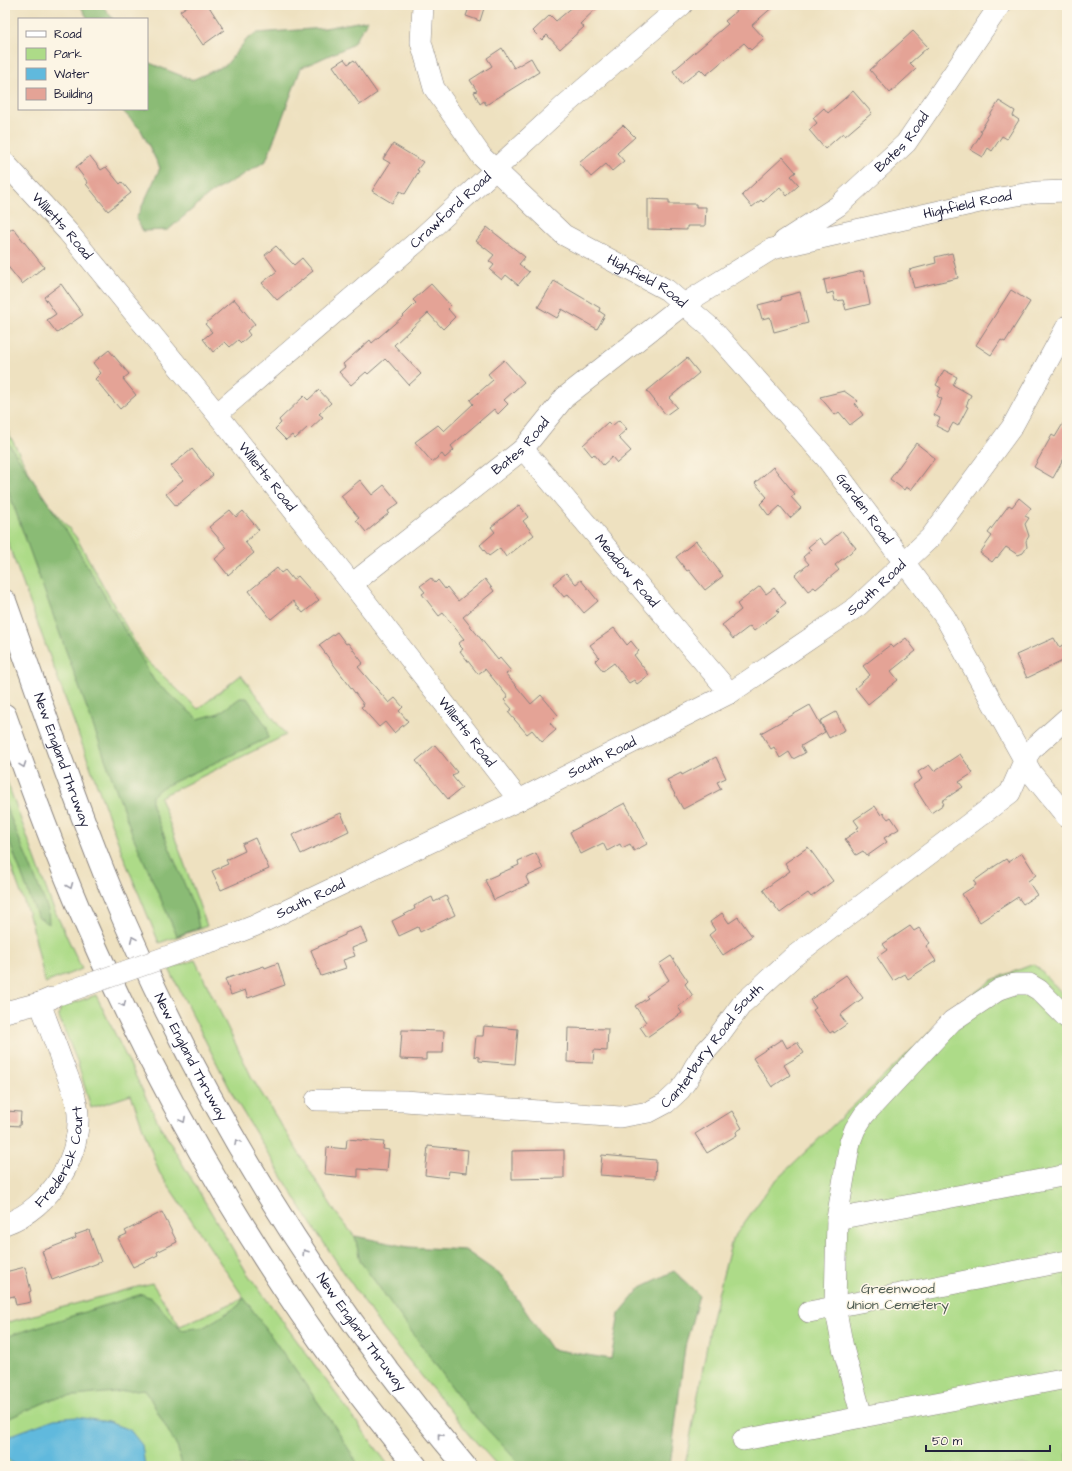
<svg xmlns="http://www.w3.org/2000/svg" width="1072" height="1471" font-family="'Architects Daughter',sans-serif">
<rect width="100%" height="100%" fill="#fcf5e5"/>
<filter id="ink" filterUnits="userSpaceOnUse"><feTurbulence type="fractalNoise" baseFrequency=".025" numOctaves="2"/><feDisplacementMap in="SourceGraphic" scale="8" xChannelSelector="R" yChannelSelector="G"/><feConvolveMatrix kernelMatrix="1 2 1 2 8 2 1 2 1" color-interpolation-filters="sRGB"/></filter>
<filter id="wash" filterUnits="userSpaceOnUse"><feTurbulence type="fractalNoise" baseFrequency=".012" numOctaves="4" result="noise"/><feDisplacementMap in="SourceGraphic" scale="16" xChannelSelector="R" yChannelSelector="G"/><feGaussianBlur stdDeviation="0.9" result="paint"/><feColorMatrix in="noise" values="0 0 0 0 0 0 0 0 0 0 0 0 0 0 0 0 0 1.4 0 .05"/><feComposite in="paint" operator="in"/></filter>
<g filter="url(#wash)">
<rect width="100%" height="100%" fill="#eee1c0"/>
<g fill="#addb88" stroke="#687e62">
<polygon points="5,426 39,492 76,537 143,657 198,709 241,675 286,735 160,797 207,926 159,943 124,858 5,535"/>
<polygon points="5,776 52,905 82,969 45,983 32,924 5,849"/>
<polygon points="195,960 252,1078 336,1213 536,1466 498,1466 475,1441 379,1324 311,1224 235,1099 169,969"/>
<polygon points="1034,964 1067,998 1067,1466 685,1466 712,1318 732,1240 772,1184 954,1009 992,980"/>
<polygon points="96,995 159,1124 247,1273 389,1466 5,1466 5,1323 152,1283 180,1326 244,1298 159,1172 131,1095 91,1108 77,1061 59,1017 60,1009 65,1006"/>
</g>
<g fill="#8abb74" stroke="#566e58">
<polygon points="80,5 102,5 113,19 88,19"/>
<polygon points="368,20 352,45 301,68 266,161 210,194 168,230 143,231 136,219 160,168 141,130 121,109 147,109 147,62 192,80 226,65 247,39 257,33 325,28"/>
<polygon points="5,438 68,533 155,682 198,719 219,713 240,698 247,698 267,727 268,738 161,788 152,796 152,806 196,912 199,928 177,936 133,836 5,482"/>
<polygon points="5,804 48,910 49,924 37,916 5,830"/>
<polygon points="355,1236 408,1247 465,1250 502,1276 551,1349 611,1359 619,1314 641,1287 674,1271 699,1295 685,1347 670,1466 522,1466 468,1409 360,1261"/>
<polygon points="142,1294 151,1298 181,1330 204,1327 238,1306 244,1298 332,1422 359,1466 182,1466 178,1449 145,1389 55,1398 5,1420 5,1337"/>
</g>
<path fill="#60b9dd" stroke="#416e8c" d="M77 1417 108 1422 130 1430 142 1445 145 1466H20C4 1461 5 1455 5 1440L14 1434 54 1419Z"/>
<g id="blocks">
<g fill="#e4a396">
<polygon points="189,5 208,5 224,30 203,45 180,11"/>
<polygon points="470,5 485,5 480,21 466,16"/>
<polygon points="575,5 600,5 580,24 584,27 560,49 547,35 542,40 533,31 550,15 556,21"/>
<polygon points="744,5 775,5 752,25 764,38 751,50 744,43 706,75 700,69 682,84 673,71 728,24 725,21"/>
<polygon points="913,31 928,47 910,63 916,69 890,93 870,70"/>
<polygon points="502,48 514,68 531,58 539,72 486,105 484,101 480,104 474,92 477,91 470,80 492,66 487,58"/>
<polygon points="344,59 348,64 354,60 377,93 360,105 333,66"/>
<polygon points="853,91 872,113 845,136 843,133 825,149 809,130 817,123 813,118 824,108 828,113"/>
<polygon points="999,101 1015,111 1013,116 1019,120 1007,139 1002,136 992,151 988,148 983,157 971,150 982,132 980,131"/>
<polygon points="623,125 635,137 617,153 624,161 612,171 606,164 591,177 579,163"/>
<polygon points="393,144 423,162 417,170 419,171 405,194 400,191 392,203 372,191 390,163 383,159"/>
<polygon points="90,156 101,170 106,167 120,184 122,182 131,193 108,211 86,184 88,183 76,167"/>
<polygon points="783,157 796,172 791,176 799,185 787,196 780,187 763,202 761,200 752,207 742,195"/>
<polygon points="648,199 669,200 669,204 696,204 696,207 706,207 705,226 687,226 687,230 648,229"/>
<polygon points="487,227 525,257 519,264 529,272 518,285 506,275 502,280 490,270 494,265 489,261 494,255 476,241"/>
<polygon points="13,228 44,267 22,284 5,263 5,234"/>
<polygon points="276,246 294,265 302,258 313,271 277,300 262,283 277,271 265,255"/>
<polygon points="952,253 958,278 914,288 909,270 936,263 935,257"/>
<polygon points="863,271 870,304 846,310 843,300 835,301 833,292 827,294 824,280"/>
<polygon points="554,281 600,308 599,311 605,315 597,329 562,309 557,318 538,307"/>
<polygon points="61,284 83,315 57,333 47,320 56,314 44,297"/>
<polygon points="431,284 451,306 448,309 455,317 443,329 428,313 394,345 421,374 409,385 388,361 388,362 385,359 368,374 366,372 351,385 339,372 345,367 343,364 370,340 372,343 401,318 416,303 413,300"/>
<polygon points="1011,290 1030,302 1005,342 1001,340 991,355 976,345"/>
<polygon points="800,292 808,323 774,332 770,317 762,319 758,305 782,299 781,297"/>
<polygon points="234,299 255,324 247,331 250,335 241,343 238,340 230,347 225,342 213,352 203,339 212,332 205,324"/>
<polygon points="109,350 129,374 123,379 136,395 120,409 95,379 101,373 93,363"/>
<polygon points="687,358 699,373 669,398 677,407 666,415 647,391"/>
<polygon points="504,360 524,382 504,400 508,404 498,414 494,409 451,446 454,450 445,458 442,454 432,462 415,442 438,425 444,431 473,404 470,400 493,380 488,374"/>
<polygon points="944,370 957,377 953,385 971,395 966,406 968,407 958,426 953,423 948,432 936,426 940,418 934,415 942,399 937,396 941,388 936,385"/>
<polygon points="319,390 331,403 319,414 323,417 310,429 308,427 295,439 292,435 286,440 275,429 281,423 279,420 304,396 308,400"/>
<polygon points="844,391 858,401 855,404 863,415 850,425 839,412 835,415 820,397"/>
<polygon points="1067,417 1067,453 1053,478 1034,467 1052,435 1055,437"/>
<polygon points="619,420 627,429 618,437 631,451 617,463 612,457 603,465 594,454 592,456 583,445 608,422 612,426"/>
<polygon points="916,443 935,458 911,490 906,487 904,490 890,479"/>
<polygon points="192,449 213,475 176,506 166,494 183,480 171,466"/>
<polygon points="773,467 795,494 791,497 801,508 790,518 780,506 769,516 760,504 767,497 755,483"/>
<polygon points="360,480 372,495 384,485 399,503 388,511 389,513 366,532 356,520 359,518 341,496"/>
<polygon points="1019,498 1031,508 1025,516 1029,518 1025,524 1029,536 1026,541 1027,547 1023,553 1018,555 1006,547 997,558 996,557 992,562 980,553 992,536 988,533 1009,505 1012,507"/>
<polygon points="519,505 528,517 523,521 534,535 506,557 500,548 489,556 480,545 495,532 491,527"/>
<polygon points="230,510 236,517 243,511 259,530 245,542 254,553 228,575 215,559 227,548 209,527"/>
<polygon points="842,531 856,548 835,565 839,570 816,589 814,587 808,591 795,575 809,564 803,557 811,550 808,547 819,538 825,545"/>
<polygon points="696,541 723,576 705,590 689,570 687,571 676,557"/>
<polygon points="277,568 281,573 285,570 293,580 298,576 319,600 303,613 293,601 271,619 249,591"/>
<polygon points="566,573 576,584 581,580 598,601 584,613 568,594 564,597 553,584"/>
<polygon points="431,578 435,583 438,580 445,589 447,587 458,601 485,579 494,591 463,617 498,660 500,658 511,671 506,674 531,704 541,695 558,715 550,723 556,730 542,742 532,730 527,734 508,712 512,709 504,700 508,697 485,669 478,674 460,651 463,649 458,644 464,639 443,613 439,616 422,594 425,592 420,586"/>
<polygon points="760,586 766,594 774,588 786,603 777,610 779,612 754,631 750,626 733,639 722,625 741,610 737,604"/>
<polygon points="614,628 627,645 631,641 639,651 634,655 649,675 637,684 634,680 629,683 614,663 603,671 595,661 599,657 590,645"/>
<polygon points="337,632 346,644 348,643 363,663 358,667 389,703 395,698 403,707 399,711 408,721 394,733 385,722 379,727 361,707 364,705 319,645"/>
<polygon points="906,638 916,651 891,671 898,680 868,704 855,688 870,675 863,666 890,645 893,648"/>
<polygon points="1054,638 1059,647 1067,643 1067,659 1027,678 1016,655"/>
<polygon points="810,705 825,732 801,746 805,753 793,759 789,752 780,758 774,747 771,749 761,733"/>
<polygon points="836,712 845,730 829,738 820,721"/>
<polygon points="435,745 457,772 452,776 462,788 448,799 416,761"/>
<polygon points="960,754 973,773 959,782 963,787 942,801 944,804 931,813 913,785 922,779 918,772 929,765 934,771"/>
<polygon points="716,757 726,778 717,782 721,789 683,809 667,780 681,773 682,775"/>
<polygon points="625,803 635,821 636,821 647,844 634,851 630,844 622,848 620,844 607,851 603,843 581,854 570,832"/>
<polygon points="875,806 881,815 883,813 888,819 891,817 899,829 884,838 887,842 867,856 863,851 856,855 845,839 858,830 857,828 859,827 854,820"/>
<polygon points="341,813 349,831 301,854 292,835"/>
<polygon points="255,838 269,869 221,890 212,871 228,864 226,860 245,851 242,844"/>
<polygon points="808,847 833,881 811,897 808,893 780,913 763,890 790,871 785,863"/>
<polygon points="536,853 543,869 526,877 529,884 494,900 485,880 519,865 518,861"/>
<polygon points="1022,853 1036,875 1028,881 1037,895 1023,904 1018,897 980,922 962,894 976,885 974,881 995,866 1006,859 1008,862"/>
<polygon points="446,896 455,915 420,932 418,927 399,936 392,921 415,909 414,906 432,897 434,902"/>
<polygon points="722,913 729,923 738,917 752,936 723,955 709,935 715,930 710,922"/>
<polygon points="910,926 914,931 919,928 930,943 926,946 936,961 908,979 905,974 893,981 877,957 887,950 883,944"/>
<polygon points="361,927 367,942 352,948 355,956 343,960 346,968 321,976 311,950 345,935 345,933"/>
<polygon points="671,956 688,981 685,984 693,996 678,1007 682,1013 647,1037 640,1027 646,1022 635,1006 648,998 646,996 669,980 659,964"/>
<polygon points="278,963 285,985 248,998 245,990 231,995 225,979 264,966 265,968"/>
<polygon points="846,975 863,998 840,1015 847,1024 834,1033 833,1031 830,1033 813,1010 816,1008 810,1000"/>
<polygon points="484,1026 518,1029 515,1064 479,1061 479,1057 474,1056 476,1036 483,1036"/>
<polygon points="568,1028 608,1029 607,1051 594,1050 593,1063 567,1062"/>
<polygon points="402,1030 444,1031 443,1053 426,1053 426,1060 400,1059"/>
<polygon points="782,1039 787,1048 797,1042 804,1053 784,1065 790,1075 772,1087 753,1058"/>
<polygon points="5,1111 21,1112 20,1126 5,1125"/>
<polygon points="732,1111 742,1128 736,1132 737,1135 707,1153 695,1134"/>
<polygon points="347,1139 384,1142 383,1149 389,1150 387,1171 358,1169 358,1177 325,1174 327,1147 346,1149"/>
<polygon points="428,1146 468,1150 466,1173 449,1171 448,1178 425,1175"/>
<polygon points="564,1150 564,1178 512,1179 512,1151"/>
<polygon points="602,1155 656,1160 655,1179 600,1175"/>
<polygon points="162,1212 177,1242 157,1252 158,1255 133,1267 118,1238 127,1234 125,1231"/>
<polygon points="89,1230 101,1262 52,1280 42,1251 76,1238 75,1235"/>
<polygon points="25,1267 31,1291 29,1292 31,1302 16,1305 14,1296 5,1298 5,1272"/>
</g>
</g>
</g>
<g filter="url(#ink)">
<use href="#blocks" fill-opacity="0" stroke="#88827e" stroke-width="1"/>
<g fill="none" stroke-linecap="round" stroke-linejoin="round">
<defs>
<g id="minor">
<path id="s1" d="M423 5 421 42 434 88 482 157 564 235 667 290 711 328 826 458 945 617 1032 774 1067 817"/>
<path id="s2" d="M5 163 68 232 217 414 352 584 519 800"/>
<path id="s3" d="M784 241 838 206 906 143 1000 5"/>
<path id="s4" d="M217 414 419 240 566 104 682 5"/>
<path id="s5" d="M523 449 730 693"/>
<path id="s6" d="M352 584 523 449 565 397 684 304 772 249 993 199 1037 192 1067 191"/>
<path id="s7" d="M200 945 226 937 254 926 519 800 730 693 858 606 930 538 1012 427 1067 326"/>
<polyline points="5,1012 40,1003 52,998"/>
<polyline points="1067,1018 1039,990 1029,984 1015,984 1000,989 952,1021 864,1115 855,1129 850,1142 837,1219 1067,1175"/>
<path id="s8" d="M316 1100 405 1101 620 1117 649 1112 666 1103 680 1090 689 1077 695 1066 703 1054 714 1042 742 1004 793 957 1010 793 1024 761 1031 750 1067 718"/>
<polyline points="837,1219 835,1306 843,1348 862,1417 1067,1378"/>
<path id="s9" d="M5 1224C50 1209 85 1153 77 1106 74 1091 68 1076 62 1062 55 1042 47 1022 40 1003"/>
<polyline points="809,1312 1067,1261"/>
<polyline points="743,1440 862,1417"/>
</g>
<g id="highway">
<path id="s10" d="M5 601C39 696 71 792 109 885 196 1095 318 1293 465 1466"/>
<path d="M5 715C28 780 52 845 79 909 164 1106 278 1301 416 1466"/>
</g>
</defs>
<use href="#minor" stroke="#88827e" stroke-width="22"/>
<use href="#highway" stroke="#88827e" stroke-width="24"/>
<use href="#minor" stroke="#fff" stroke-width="21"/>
<use href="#highway" stroke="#fff" stroke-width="22"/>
<defs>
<polyline id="minor-bridge" points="61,994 200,945"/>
</defs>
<use href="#minor-bridge" stroke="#88827e" stroke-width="22" stroke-linecap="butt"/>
<use href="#minor-bridge" stroke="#fff" stroke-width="21"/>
</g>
<defs><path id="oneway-chevron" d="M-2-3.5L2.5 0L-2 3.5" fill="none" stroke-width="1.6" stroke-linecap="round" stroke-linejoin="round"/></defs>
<g stroke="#9c9ca7">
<use href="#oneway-chevron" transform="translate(23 765) rotate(70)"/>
<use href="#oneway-chevron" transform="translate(70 886) rotate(68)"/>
<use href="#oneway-chevron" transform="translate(133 939) rotate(-114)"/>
<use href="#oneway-chevron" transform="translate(123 1004) rotate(65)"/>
<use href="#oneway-chevron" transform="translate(183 1120) rotate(62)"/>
<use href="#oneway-chevron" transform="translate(237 1142) rotate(-119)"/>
<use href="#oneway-chevron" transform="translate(305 1252) rotate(-123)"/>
<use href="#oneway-chevron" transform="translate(440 1436) rotate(-129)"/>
</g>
</g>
<g text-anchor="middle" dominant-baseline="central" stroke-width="3" stroke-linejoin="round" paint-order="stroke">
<g font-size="14" fill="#22223b" stroke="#fcf5e5">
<text stroke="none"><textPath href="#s3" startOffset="155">Bates Road</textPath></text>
<text stroke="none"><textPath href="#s6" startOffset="740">Highfield Road</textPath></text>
<text stroke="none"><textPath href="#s4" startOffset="310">Crawford Road</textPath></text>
<text stroke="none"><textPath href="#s2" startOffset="85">Willetts Road</textPath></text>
<text stroke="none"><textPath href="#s1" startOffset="377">Highfield Road</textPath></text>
<text stroke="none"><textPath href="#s6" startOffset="218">Bates Road</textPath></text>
<text stroke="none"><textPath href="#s2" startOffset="409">Willetts Road</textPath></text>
<text stroke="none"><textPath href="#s1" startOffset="694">Garden Road</textPath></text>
<text stroke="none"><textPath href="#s5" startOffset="160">Meadow Road</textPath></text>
<text stroke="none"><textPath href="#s7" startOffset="768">South Road</textPath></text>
<text stroke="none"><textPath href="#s2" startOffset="733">Willetts Road</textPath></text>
<text stroke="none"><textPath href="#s7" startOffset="444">South Road</textPath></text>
<text stroke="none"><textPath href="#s10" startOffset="169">New England Thruway</textPath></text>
<text stroke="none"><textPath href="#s7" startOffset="120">South Road</textPath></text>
<text stroke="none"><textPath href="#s8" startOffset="427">Canterbury Road South</textPath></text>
<text stroke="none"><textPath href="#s10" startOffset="493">New England Thruway</textPath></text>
<text stroke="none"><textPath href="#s9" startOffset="93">Frederick Court</textPath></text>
<text stroke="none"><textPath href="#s10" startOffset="817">New England Thruway</textPath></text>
</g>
<g font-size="14" fill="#4c5a52" stroke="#fcf5e5">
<text x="898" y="1289">Greenwood<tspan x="898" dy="16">Union Cemetery</tspan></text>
</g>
</g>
<rect width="1072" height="1471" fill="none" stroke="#fcf5e5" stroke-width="20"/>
<rect x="18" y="18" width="130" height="92" fill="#fcf5e5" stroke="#a5a1a1"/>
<rect x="26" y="31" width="20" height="6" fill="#ffffff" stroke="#a5a1a1"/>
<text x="54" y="38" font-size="12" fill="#22223b">Road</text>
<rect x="26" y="48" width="20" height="12" fill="#addb88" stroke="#a5a1a1"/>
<text x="54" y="58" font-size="12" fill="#22223b">Park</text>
<rect x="26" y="68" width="20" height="12" fill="#60b9dd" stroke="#a5a1a1"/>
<text x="54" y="78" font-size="12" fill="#22223b">Water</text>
<rect x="26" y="88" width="20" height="12" fill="#e4a396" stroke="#a5a1a1"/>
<text x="54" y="98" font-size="12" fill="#22223b">Building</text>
<path d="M926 1445v6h124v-6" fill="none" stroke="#22223b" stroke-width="2"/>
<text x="932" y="1445" font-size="12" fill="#22223b" stroke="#fcf5e5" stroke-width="3" paint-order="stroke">50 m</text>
</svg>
